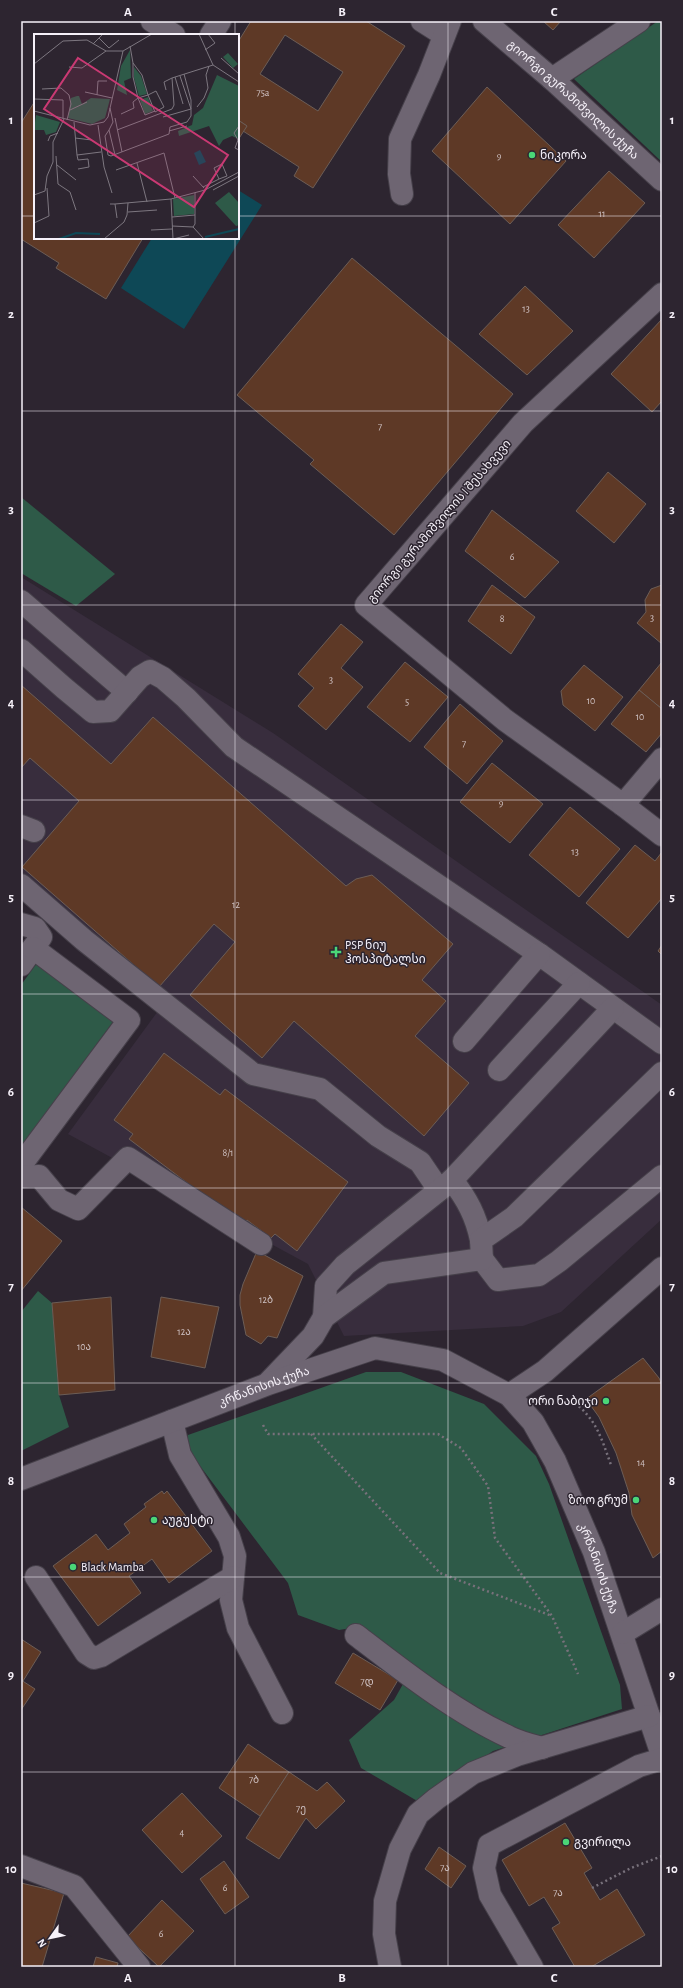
<svg xmlns="http://www.w3.org/2000/svg" width="683" height="1988" font-family="'Alegreya Sans','Noto Sans Georgian',sans-serif">
<rect width="100%" height="100%" fill="#2d2530"/>
<polygon fill="#382d3d" points="21,577 273,733 662,1005 662,1219 561,1312 523,1326 344,1336 308,1264 68,1134 158,1011 21,899"/>
<g fill="#2e5a48">
<polygon points="658,21 662,21 662,162 574,79"/>
<polygon points="21,497 115,574 76,606 21,573"/>
<polygon points="37,963 115,1019 21,1147 21,985"/>
<polygon points="38,1291 52,1303 59,1395 69,1427 21,1451 21,1312"/>
<polygon points="366,1372 401,1372 484,1404 536,1456 549,1484 620,1685 622,1709 493,1751 419,1802 361,1768 349,1740 394,1700 412,1668 357,1627 339,1630 298,1615 288,1583 188,1450 188,1435"/>
</g>
<polygon fill="#0e4856" points="238,190 262,205 184,329 121,288 152,238 238,238"/>
<g fill="#5e3926" stroke="#6c5d56" fill-rule="evenodd">
<path d="M251 21H366L405 46 313 188 294 176 299 167 243 131 247 126 238 120V42ZM285 35 343 72 318 111 260 74Z"/>
<polygon points="543,21 561,21 553,30"/>
<polygon points="487,87 566,161 510,224 432,151"/>
<polygon points="35,101 35,238 143,238 106,299 56,268 59,263 21,239 21,123"/>
<polygon points="238,120 247,126 238,140"/>
<polygon points="609,171 645,203 594,258 558,225"/>
<polygon points="352,258 513,394 394,535 310,464 314,460 237,395"/>
<polygon points="525,286 573,331 527,375 479,334"/>
<polygon points="662,319 662,401 652,412 611,374"/>
<polygon points="608,472 646,504 614,543 576,511"/>
<polygon points="492,510 559,562 525,598 465,551"/>
<polygon points="492,585 535,617 511,654 468,621"/>
<polygon points="662,585 662,644 637,623 646,612 645,600 651,589"/>
<polygon points="341,624 363,642 341,668 363,687 326,730 298,706 314,688 298,674"/>
<polygon points="405,662 448,697 410,742 367,707"/>
<polygon points="662,662 662,709 639,690"/>
<polygon points="584,665 623,697 595,731 563,705 561,691"/>
<polygon points="21,685 111,764 153,717 346,886 356,879 372,875 453,944 422,980 446,1001 415,1036 469,1083 424,1136 294,1021 262,1058 190,995 235,942 214,924 159,987 22,867 79,801 30,758 21,768"/>
<polygon points="639,690 662,709 662,733 646,752 611,724"/>
<polygon points="460,704 503,741 467,784 424,747"/>
<polygon points="492,763 543,804 510,843 460,802"/>
<polygon points="570,807 620,849 579,897 529,855"/>
<polygon points="635,845 655,861 662,852 662,898 628,938 586,903"/>
<polygon points="662,945 662,955 658,951"/>
<polygon points="164,1053 220,1095 225,1089 348,1182 297,1251 275,1234 271,1238 247,1220 243,1225 129,1139 133,1134 114,1120"/>
<polygon points="21,1207 62,1241 21,1291"/>
<polygon points="257,1251 303,1276 277,1338 268,1336 261,1344 246,1335 240,1305 240,1295 243,1284"/>
<polygon points="111,1297 115,1390 59,1395 52,1303"/>
<polygon points="161,1297 219,1307 205,1368 151,1357"/>
<polygon points="643,1358 659,1378 662,1385 662,1551 653,1558 632,1515 629,1493 616,1453 599,1417 586,1399"/>
<polygon points="162,1491 164,1494 167,1491 212,1551 169,1583 152,1559 129,1576 141,1593 98,1626 53,1566 96,1534 108,1550 130,1533 124,1524 146,1507 144,1504"/>
<polygon points="21,1639 41,1652 23,1681 21,1680"/>
<polygon points="353,1653 398,1680 380,1710 335,1683"/>
<polygon points="21,1680 35,1689 21,1710"/>
<polygon points="248,1744 289,1772 260,1816 219,1788"/>
<polygon points="289,1772 317,1791 327,1782 345,1801 316,1829 306,1818 279,1859 246,1838"/>
<polygon points="182,1793 222,1836 182,1873 142,1830"/>
<polygon points="565,1823 592,1868 584,1873 600,1900 617,1889 645,1935 591,1967 575,1967 552,1928 560,1923 544,1897 529,1906 502,1860"/>
<polygon points="439,1847 466,1866 451,1888 425,1869"/>
<polygon points="224,1861 249,1897 225,1914 200,1879"/>
<polygon points="21,1883 64,1893 42,1967 21,1967"/>
<polygon points="162,1900 194,1931 159,1967 127,1937"/>
<polygon points="96,1957 118,1963 117,1967 93,1967"/>
</g>
<g fill="none" stroke-linecap="round" stroke-linejoin="round">
<defs>
<g id="minor">
<polyline points="152,21 174,35"/>
<polyline points="422,21 444,35"/>
<path id="s1" d="M484 21 552 79 662 180"/>
<polyline points="211,35 220,21"/>
<polyline points="552,79 639,21"/>
<polyline points="402,194 399,174 400,139 429,75 450,21"/>
<polyline points="662,294 523,423 366,605 505,720 623,805 662,835"/>
<polyline points="21,601 127,692"/>
<polyline points="21,650 64,688 93,712 110,711 140,677 150,671 163,678 186,698 234,747 539,954 662,1043"/>
<polyline points="623,805 662,759"/>
<polyline points="21,826 34,831"/>
<polyline points="21,885 84,940 253,1074 320,1089 378,1136 420,1162 439,1190"/>
<polyline points="21,924 35,928 41,937 21,965"/>
<polyline points="464,1041 539,954"/>
<polyline points="499,1070 579,983"/>
<polyline points="21,1165 129,1020 33,948"/>
<polyline points="21,1177 39,1176 59,1200 78,1209 128,1158 261,1244"/>
<path d="M452 1180C467 1199 476 1216 481 1240"/>
<polyline points="482,1259 498,1280 539,1275 559,1261 662,1176"/>
<polyline points="324,1317 326,1286 345,1265 452,1180 613,1008"/>
<polyline points="268,1383 313,1336 324,1317 384,1273 482,1259 481,1240 514,1217 662,1073"/>
<polyline points="509,1395 545,1371 662,1268"/>
<polyline points="172,1421 180,1455 229,1537 235,1556 231,1600 238,1628 282,1713"/>
<path id="s2" d="M21 1479 268 1384 375 1348 443 1360 509 1395 533 1422 555 1461 594 1552 662 1755"/>
<polyline points="36,1577 86,1653 94,1658 101,1656 233,1577"/>
<polyline points="623,1633 662,1609"/>
<path d="M356 1635C403 1671 455 1712 509 1737 519 1742 531 1745 542 1748"/>
<polyline points="21,1866 74,1886 139,1967"/>
<polyline points="390,1967 384,1934 385,1901 400,1849 418,1814 436,1799 473,1773 517,1755 649,1716"/>
<polyline points="532,1967 490,1895 484,1868 489,1845 639,1766 662,1759"/>
</g>
</defs>
<use href="#minor" stroke="#46404a" stroke-width="24"/>
<g stroke="#78717b" stroke-width="2.5" stroke-dasharray="2 3" stroke-linecap="butt">
<path d="M571 1400C596 1418 601 1437 611 1465"/>
<polyline points="263,1425 268,1434 438,1434 461,1448 488,1486 495,1538 552,1616 578,1674"/>
<polyline points="311,1434 440,1573 552,1616"/>
<polyline points="592,1888 631,1868 662,1856"/>
</g>
<use href="#minor" stroke="#6e6572" stroke-width="22"/>
</g>
<path fill="none" stroke="#f6f1f9" stroke-width="1" stroke-opacity="0.55" d="M235 21V35M448 21V1967M21 216H35M238 216H662M235 238V1967M21 411H662M21 605H662M21 800H662M21 994H662M21 1188H662M21 1383H662M21 1577H662M21 1772H662"/>
<g fill="#4ad677" stroke="#2d2530" stroke-width="1.5">
<circle cx="532" cy="155" r="4"/>
<path d="M334 946h4v4h4v4h-4v4h-4v-4h-4v-4h4z"/>
<circle cx="606" cy="1401" r="4"/>
<circle cx="636" cy="1500" r="4"/>
<circle cx="154" cy="1520" r="4"/>
<circle cx="73" cy="1567" r="4"/>
<circle cx="566" cy="1842" r="4"/>
</g>
<g text-anchor="middle" dominant-baseline="central" stroke-width="3" stroke-linejoin="round" paint-order="stroke">
<g font-size="10" fill="#d0c3c4">
<text x="263" y="93">75a</text>
<text x="499" y="156">9</text>
<text x="602" y="214">11</text>
<text x="526" y="309">13</text>
<text x="380" y="427">7</text>
<text x="512" y="557">6</text>
<text x="652" y="618">3</text>
<text x="502" y="619">8</text>
<text x="331" y="680">3</text>
<text x="591" y="701">10</text>
<text x="407" y="702">5</text>
<text x="640" y="717">10</text>
<text x="464" y="744">7</text>
<text x="501" y="803">9</text>
<text x="575" y="852">13</text>
<text x="236" y="905">12</text>
<text x="228" y="1153">8/1</text>
<text x="266" y="1300">12ბ</text>
<text x="184" y="1332">12ა</text>
<text x="84" y="1347">10ა</text>
<text x="641" y="1463">14</text>
<text x="367" y="1682">7დ</text>
<text x="254" y="1780">7ბ</text>
<text x="301" y="1809">7ე</text>
<text x="182" y="1833">4</text>
<text x="445" y="1868">7ა</text>
<text x="225" y="1888">6</text>
<text x="558" y="1893">7ა</text>
<text x="161" y="1934">6</text>
</g>
<g font-size="12" fill="#f6f1f9" stroke="#2d2530">
<text stroke="none"><textPath href="#s1" startOffset="119">გიორგი გურამიშვილის ქუჩა</textPath></text>
<text transform="translate(439 521) rotate(-49)">გიორგი გურამიშვილის I შესახვევი</text>
<text stroke="none"><textPath href="#s2" startOffset="260">კრწანისის ქუჩა</textPath></text>
<text stroke="none"><textPath href="#s2" startOffset="718">კრწანისის ქუჩა</textPath></text>
</g>
<g font-size="12" fill="#f6f1f9" stroke="#2d2530" text-anchor="start">
<text x="540" y="155">ნიკორა</text>
<text x="345" y="945">PSP ნიუ<tspan x="345" dy="14">ჰოსპიტალსი</tspan></text>
<text x="598" y="1401" text-anchor="end">ორი ნაბიჯი</text>
<text x="628" y="1500" text-anchor="end">ზოო გრუმ</text>
<text x="162" y="1520">აუგუსტი</text>
<text x="81" y="1567">Black Mamba</text>
<text x="574" y="1842">გვირილა</text>
</g>
</g>
<g transform="translate(34 34)">
<rect width="205" height="205" fill="#2d2530"/>
<path d="M96 16 97 44 90 47 93 61 83 56 87 32ZM194 19 204 30 199 34 189 23ZM100 33 107 42 113 60 105 62 100 44ZM183 41 205 52V105L198 102 189 106 185 112 175 92 145 102 144 97 158 91 160 81 169 74ZM43 62H45L48 70 57 64 76 65 71 84 58 90 34 84 37 64ZM114 63 119 77 111 80 106 66ZM2 81 26 88 22 98 12 101 10 96H0ZM195 158 205 169V191L202 192 181 169ZM160 161V180L140 182 139 165Z" fill="#2e5a48"/>
<path d="M166 116 172 128 165 131 160 119Z" fill="#0e4856"/>
<path fill="none" stroke="#0e4856" stroke-width="2" d="M171 203 205 195M25 205 42 199 66 200"/>
<path fill="none" stroke="#7d7780" stroke-width="1" d="M165 0 179 31 205 48M65 4 75 14 85 6M59 10 69 0M96 12 99 29 108 41 114 61 121 78 130 73 122 57 114 61 104 64 111 81 121 77M171 16 181 9 174 0M187 24 205 40M0 30 29 7 53 6 72 17H89M35 33 48 34 72 17M141 43 149 70M8 55 27 54 35 61 37 70 33 86M132 56 130 48 138 44M51 58 78 64M63 61 64 47H73M0 65 29 66V85M163 73 170 64 174 54 172 41 175 32M76 74 79 88 75 96 81 121M36 76 53 68M0 77 56 91 70 88 74 83 89 17 118 0M87 80 100 74 99 68 104 64 99 43V29M129 83 157 75 146 42M81 84 88 118M40 88 43 121 67 118M64 91 70 133 78 159M205 92 200 99 204 106 201 114 205 116M75 96 71 102 74 121 77 122 135 100 136 93 153 88 157 82V66L150 40M83 96 138 75 140 71 138 44 179 31M135 97 153 92M41 104 58 106M14 107 16 102 24 99M43 121 44 126 54 125 55 133 44 135M22 122 24 150 36 158 42 176M103 129 113 168M23 131 42 146M82 136 130 119 141 164M159 142 170 154M169 153 185 145 193 142 188 130 180 134 185 145M179 156 205 142M0 161 11 157 13 142 19 128V108L30 85M137 165 139 205 155 201M76 170H81L83 184M81 170 137 165 171 156 205 138M94 178 123 176M138 183 161 181M0 189 15 182 13 154M138 192 159 193 170 205M159 193 161 190V159M117 196 138 195M70 205 90 188 93 181 94 169M170 205H187"/>
<path fill="#ca3973" fill-opacity="0.15" stroke="#ca3973" stroke-width="2" d="M44 24 194 121 160 173 10 75Z"/>
<rect width="205" height="205" fill="none" stroke="#f6f1f9" stroke-width="2"/>
</g>
<rect width="683" height="1988" fill="none" stroke="#2d2530" stroke-width="44"/>
<g transform="translate(50 1938) rotate(237)" stroke="#2d2530" stroke-width="3" paint-order="stroke">
<path d="M0-3L7 15L0 10L-7 15Z" fill="#f6f1f9"/>
<text y="-6" font-size="11" font-weight="bold" text-anchor="middle" fill="#f6f1f9">N</text>
</g>
<rect x="22" y="22" width="639" height="1944" fill="none" stroke="#f6f1f9" stroke-width="1.5"/>
<g font-size="13" text-anchor="middle" font-weight="bold" fill="#f6f1f9">
<text x="128" y="16">A</text>
<text x="342" y="16">B</text>
<text x="554" y="16">C</text>
<text x="11" y="124">1</text>
<text x="672" y="124">1</text>
<text x="11" y="318">2</text>
<text x="672" y="318">2</text>
<text x="11" y="513">3</text>
<text x="672" y="513">3</text>
<text x="11" y="707">4</text>
<text x="672" y="707">4</text>
<text x="11" y="901">5</text>
<text x="672" y="901">5</text>
<text x="11" y="1096">6</text>
<text x="672" y="1096">6</text>
<text x="11" y="1290">7</text>
<text x="672" y="1290">7</text>
<text x="11" y="1485">8</text>
<text x="672" y="1485">8</text>
<text x="11" y="1679">9</text>
<text x="672" y="1679">9</text>
<text x="11" y="1873">10</text>
<text x="672" y="1873">10</text>
<text x="128" y="1982">A</text>
<text x="342" y="1982">B</text>
<text x="554" y="1982">C</text>
</g>
</svg>
